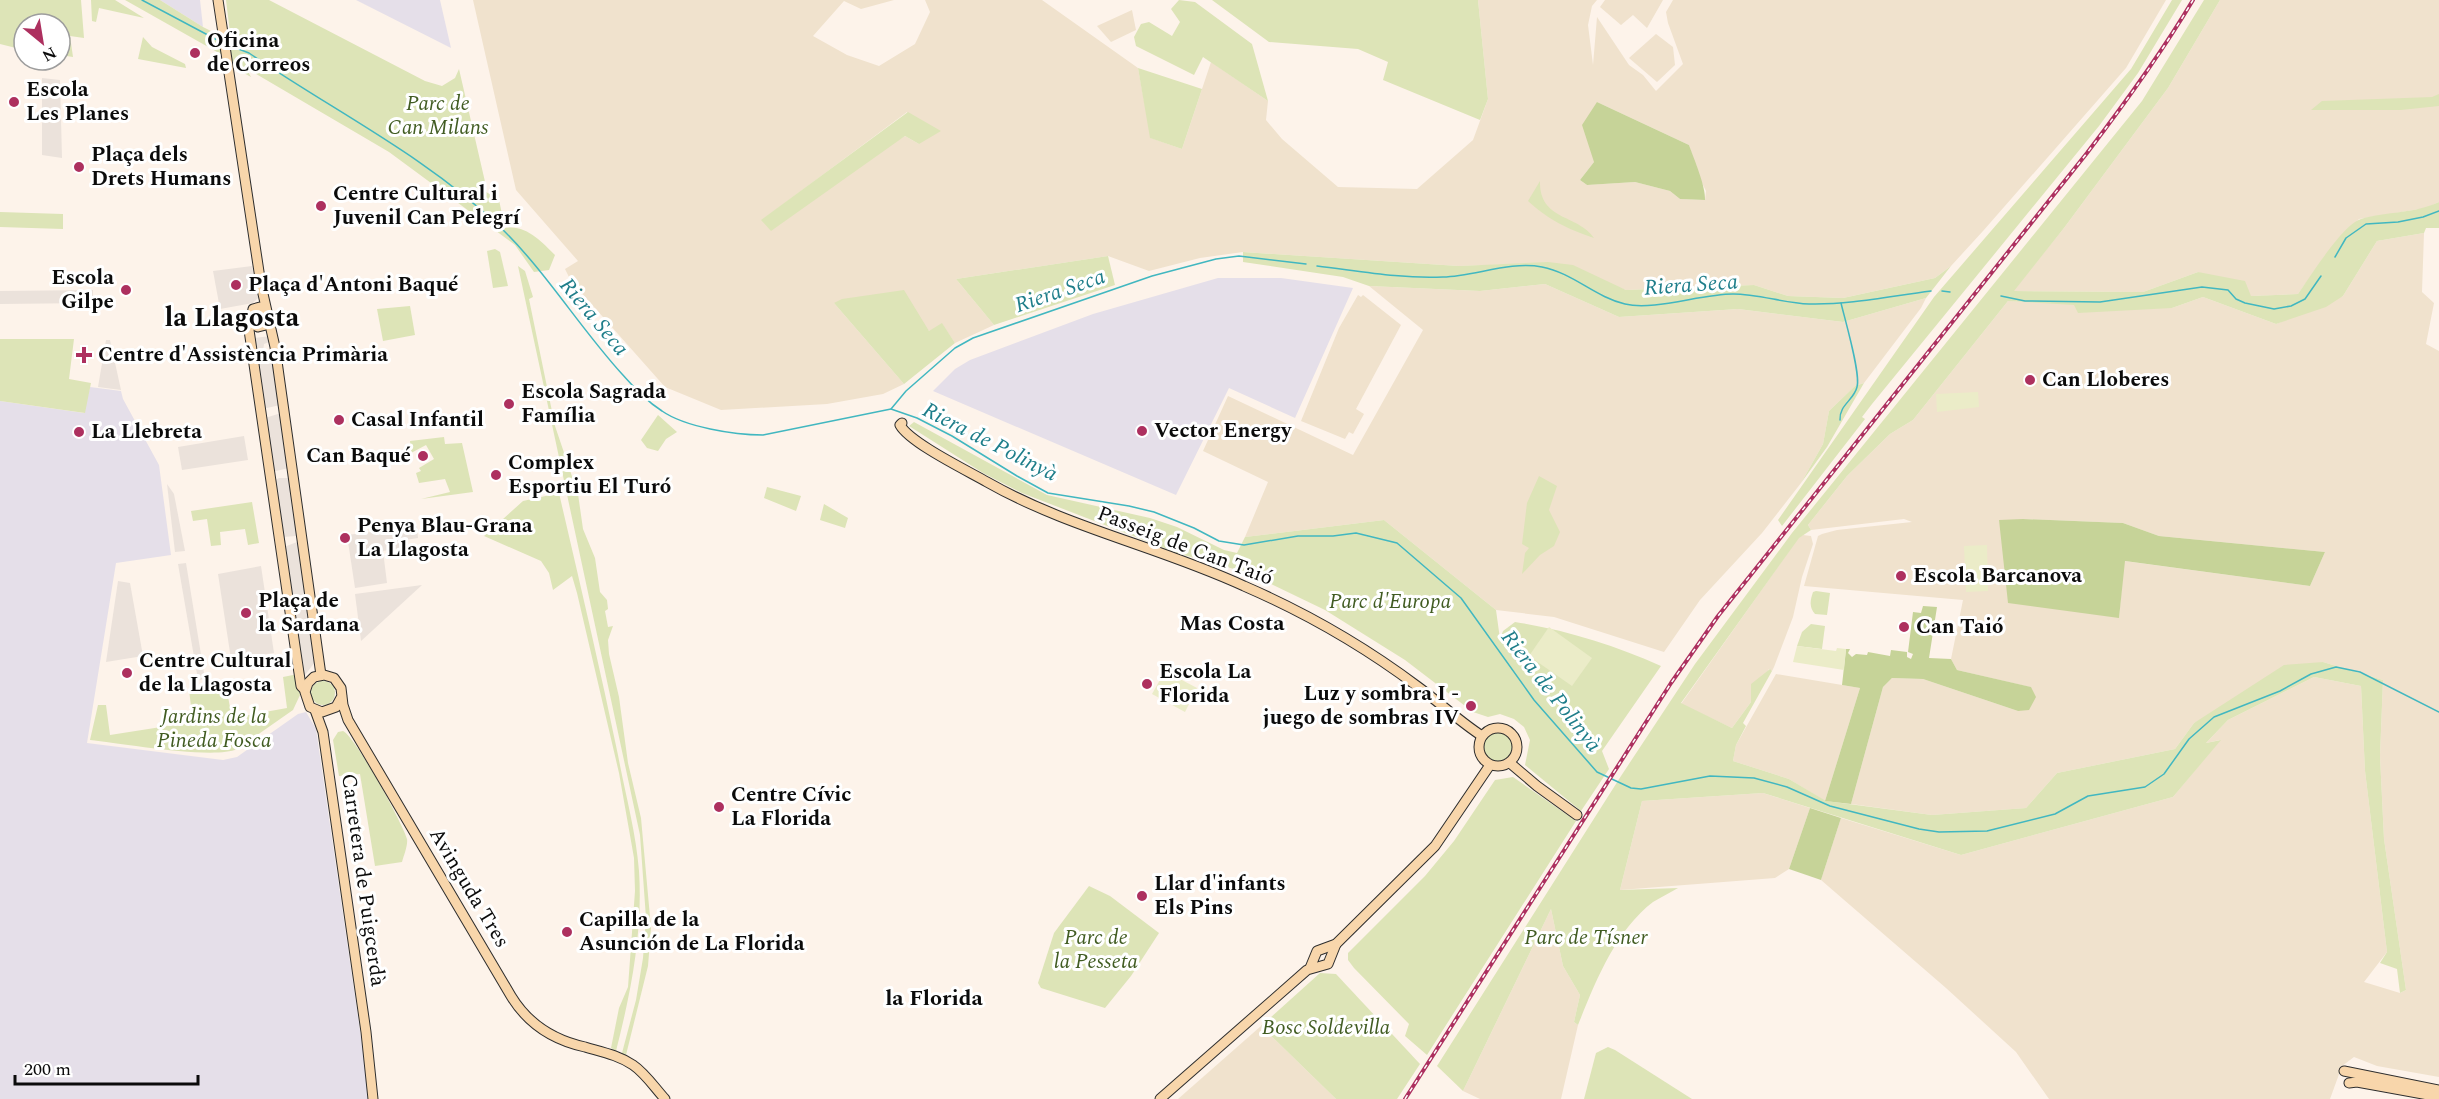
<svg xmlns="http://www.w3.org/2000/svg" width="2439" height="1099" font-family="Spectral,serif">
<rect width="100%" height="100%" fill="#fdf3ea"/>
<g fill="#e5dfe9">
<polygon points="160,0 200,0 203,27"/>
<polygon points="356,0 440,0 451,48"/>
<polygon points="1218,278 1281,278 1353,288 1295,418 1229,388 1176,495 933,391 955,369 970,360 1093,314"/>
<polygon points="90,387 121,391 123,399 159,465 171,555 116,563 87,743 223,760 237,757 298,714 306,712 316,729 370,1099 0,1099 0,401 84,413"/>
</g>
<g fill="#f0e2cd" fill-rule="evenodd">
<path d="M473 0H894L861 9 844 1 813 36 847 55 879 66 915 44 930 12 925 0H1042L1138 68 1151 138 1182 149 1211 62 1268 101 1266 120 1282 139 1338 187 1417 189 1473 140 1488 99 1478 0H1597L1592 6 1588 25 1593 65 1597 17 1629 65 1643 75 1656 91 1683 64 1668 23 1666 12 1673 0H2166L2126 68 1983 231 1951 266 1935 278 1843 298 1788 296 1754 285 1626 290 1545 263 1459 266 1243 252 1200 258 1149 271 1108 256 956 279 994 325 955 343 942 324 930 331 834 303 904 384 883 394 827 404 721 410 665 387 571 281 565 269 578 261 516 190ZM1597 102 1689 145 1699 177 1706 191 1705 200 1680 199 1670 191 1635 182 1587 185 1580 180 1594 162ZM907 112 919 144 905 136 762 220Z"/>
<polygon points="1605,0 1663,0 1647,28 1633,15 1621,25 1600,7"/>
<polygon points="2220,0 2439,0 2439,202 2426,208 2359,219 2325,256 2298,294 2251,296 2198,272 2143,292 2013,291 2064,228 2168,88"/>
<polygon points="1132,10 1136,30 1111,42 1097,26"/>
<polygon points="1656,34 1673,47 1675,65 1657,82 1629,58"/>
<path d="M2424 233 2422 292 2434 303 2426 344 2439 351V1077L2377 1066 2354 1057 2342 1066 2330 1099H2049L2016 1052 1946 988 1821 880 1841 818 1961 855 2173 797 2220 740 2206 743 2228 720 2314 677 2361 686 2365 771 2387 952 2364 982 2400 993 2406 990 2384 839 2380 756 2383 680 2323 662 2194 723 2175 749 2057 773 2026 808 1932 815 1851 804 1883 687 1892 678 1923 679 2018 711 2030 687 1957 670 1951 659 1963 600 1804 586 1818 536 1822 534 1837 530 1912 522 1904 519 1811 530 1808 525 1847 476 1890 434 1913 420 2008 301 2172 308 2203 297 2276 324 2343 296 2377 241ZM2023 519 2123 523 2159 536 2325 552 2310 586 2124 561 2119 618Z"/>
<polygon points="1545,284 1619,317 1738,309 1843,322 1926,298 1921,308 1864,383 1855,386 1829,411 1823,444 1801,483 1762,533 1700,600 1664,652 1554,617 1496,610 1384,520 1245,537 1268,482 1203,451 1228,396 1353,455 1423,330 1369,286 1480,291"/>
<polygon points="1358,295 1361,297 1363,295 1401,325 1356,409 1364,414 1353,434 1349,432 1345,439 1301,421 1339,328"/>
<polygon points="1803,535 1811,536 1813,544 1802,577 1793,617 1774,667 1772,671 1769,669 1751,702 1732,728 1681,704 1799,537"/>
<polygon points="1776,674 1860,688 1825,801 1789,779 1733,761 1736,745"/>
<polygon points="1763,793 1810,808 1789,869 1775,878 1620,890 1642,801"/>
<polygon points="1551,909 1563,966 1580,995 1574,1022 1578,1025 1561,1099 1480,1099 1463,1091"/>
<polygon points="1261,1026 1336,1099 1178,1099"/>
</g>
<g fill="#dde4b7">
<polygon points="0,0 81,0 84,38 70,36 73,57 60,55 60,24 24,24 24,50 0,44"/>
<polygon points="91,0 115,0 144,18 99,8 96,22 92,21"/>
<path d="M125 0H160L203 27 231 41 226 0H269L425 81 442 86 455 78 459 69 486 186 483 190 499 200 505 228C526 224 542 242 555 255L549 270 534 272 515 245 389 152 246 68 251 77 233 67V61Z"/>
<polygon points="1179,0 1195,2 1252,44 1268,101 1203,57 1194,75 1136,46 1134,37 1141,24 1149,22 1172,36 1180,22 1171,9"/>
<polygon points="1212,0 1478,0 1488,99 1480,120 1383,80 1388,62 1358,49 1269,42"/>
<polygon points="2172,0 2182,0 2138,73 2099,126 1872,404 1862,417 1865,419 1782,526 1778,520 1934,297 2131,69"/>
<path d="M2204 0H2220L2168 88 2064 228 2014 291 2143 292 2198 272 2245 281 2251 296 2298 294C2310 277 2343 224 2361 219 2387 211 2414 214 2439 202V228H2426L2424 233 2377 241 2343 296 2326 307 2276 324 2203 297 2172 308 2078 313 2074 305 2008 301 1913 420 1890 434 1847 476 1808 525 1811 530 1799 538 1681 703 1732 728 1751 702V684L1770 669 1772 671 1743 723 1746 726 1736 745 1733 761 1789 779 1826 801 1932 815 2026 808 2057 773 2175 749 2194 723 2284 665 2323 662 2383 680 2380 756 2384 839 2406 990 2400 993 2397 969 2380 963 2387 952 2365 771 2361 686 2314 677 2228 720 2206 743 2221 740 2173 797 1961 855 1763 793 1642 801 1620 890 1678 888C1670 893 1661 897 1653 902 1615 931 1595 983 1578 1025L1574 1022 1580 995 1563 966 1551 909 1463 1091 1437 1066 1621 776 1695 664 1792 533 2142 101Z"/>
<polygon points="143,37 152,47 185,64 186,68 138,59"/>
<polygon points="1138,68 1202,89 1182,149 1150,138"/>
<polygon points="2439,94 2439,106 2401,110 2311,110 2322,101 2432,97"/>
<polygon points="908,112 941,131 919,144 905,136 771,231 761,220"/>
<path d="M1540 181C1539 221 1578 214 1594 238 1567 229 1549 220 1528 201Z"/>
<polygon points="0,212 63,214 63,229 0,227"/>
<polygon points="495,249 500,252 508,286 493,288 487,251"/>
<polygon points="1243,252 1459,266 1548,262 1573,265 1626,290 1754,285 1788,296 1843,298 1935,278 1951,266 1926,298 1843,322 1738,309 1619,317 1545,284 1480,291 1369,286 1343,277 1243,262"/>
<polygon points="1108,256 1115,285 994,325 956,279"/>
<polygon points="518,266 525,271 533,297 529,299 555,426 578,494 583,529 595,558 600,592 607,600 608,609 605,611 608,627 613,626 608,640 609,654 619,697 628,763 641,818 651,928 648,966 626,1055 622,1053 636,1000 643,958 646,918 640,835"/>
<polygon points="904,290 929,331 942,323 955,343 904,384 834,303 842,299"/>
<polygon points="410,306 415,335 383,341 377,309"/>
<polygon points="0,339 74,339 69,379 91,383 85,413 0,401"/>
<polygon points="1864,383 1827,447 1801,483 1823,444 1829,411 1855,386"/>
<polygon points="658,415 677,432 666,439 658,451 647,448 641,440"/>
<path d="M914 422 1047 495 1150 518 1177 527 1224 550 1237 553 1245 537 1384 520 1496 610 1500 639 1503 631 1515 622C1566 630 1614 645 1661 666L1602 751 1609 769 1581 811 1525 765 1530 740 1524 727 1514 719 1500 714 1488 717 1473 712 1405 660 1325 610 1248 573 1177 553 1022 493 983 473 909 426Z"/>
<polygon points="444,437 445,444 462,443 473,492 421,499 450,492 445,479 419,483 416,473 421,471 419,468 434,459 426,445 411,453 410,441"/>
<polygon points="1539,476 1557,486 1549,510 1560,532 1554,546 1540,555 1522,574 1525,553 1529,548 1522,544 1527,503"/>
<polygon points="767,487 801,496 796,511 764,498"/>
<path d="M559 493C579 580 600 667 618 755 625 793 636 832 639 871 643 932 631 992 616 1051L611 1048 619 1008 628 987 635 891 634 858 619 773 577 593 572 576 553 590 549 573 541 561 484 536 523 501Z"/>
<polygon points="252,502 259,543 248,545 245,529 220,532 221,545 211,546 207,519 193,521 191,511"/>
<polygon points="824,504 848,518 845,528 820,520"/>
<path d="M1816 591 1830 593 1827 615 1815 614C1809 607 1810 601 1813 592Z"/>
<polygon points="1811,624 1825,626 1822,649 1797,646 1802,632"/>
<path d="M298 674 300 695 293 710 237 749C214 760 120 743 90 740L98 705H106L110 735 193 722 189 690 226 686 232 718 287 708 283 677Z"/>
<circle cx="323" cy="693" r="12"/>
<path d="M343 731C355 736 403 824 407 839 408 845 404 855 402 862L375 866 360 774 339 776 333 740 338 732Z"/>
<circle cx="1498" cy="747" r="15"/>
<polygon points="1513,777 1576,821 1427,1055 1405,1036 1409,1024 1354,968 1348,960 1348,953 1425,876 1454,841 1495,780"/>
<polygon points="1089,886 1110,896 1159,933 1131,976 1105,1008 1041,988 1038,983 1054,933"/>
<polygon points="1320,973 1336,974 1420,1064 1397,1099 1336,1099 1261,1026"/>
<polygon points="1608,1047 1615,1050 1692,1099 1584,1099 1596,1053"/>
</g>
<g fill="#c6d398">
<path d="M1597 102 1689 145C1694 159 1706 187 1705 200L1680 199 1670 191 1635 182 1587 185 1580 180 1594 162 1582 125Z"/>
<polygon points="2023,519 2123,523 2159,536 2325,552 2310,586 2125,561 2119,618 2008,603 1999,520"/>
<polygon points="1923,606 1937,607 1929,658 1951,659 1957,670 2031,687 2036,697 2029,710 2018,711 1923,679 1892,678 1883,687 1851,804 1825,801 1860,688 1842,685 1846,649 1850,649 1848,653 1852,657 1856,654 1867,655 1868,652 1890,656 1891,650 1907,652 1907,657 1911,659 1913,654 1908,652 1913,612 1921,613"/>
<polygon points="1810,808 1841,818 1821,880 1789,869"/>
</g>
<g fill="#ebecc8">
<polygon points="1978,392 1979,407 1937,412 1936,394"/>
<polygon points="1987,545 1988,591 1966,592 1964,546"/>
<polygon points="1549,627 1592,658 1572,686 1529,656"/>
<polygon points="1797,646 1836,651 1837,648 1846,649 1844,670 1793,662"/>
<polygon points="1165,671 1197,688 1185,712 1152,694"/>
</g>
<g fill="#ebe2db">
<polygon points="42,78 60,80 62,158 42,155"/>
<polygon points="252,266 258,298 253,303 220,309 213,271"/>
<polygon points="93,290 93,303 0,304 0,291"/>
<polygon points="271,336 272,341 264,344 263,352 268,362 275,365 280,405 267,408 264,407 253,338"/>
<polygon points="106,340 110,340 121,390 98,387"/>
<polygon points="278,414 281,414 289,468 276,471 273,471 265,418"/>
<polygon points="244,436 248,460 182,470 178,447"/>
<polygon points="279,478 289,478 298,535 296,536 283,537 274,481"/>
<polygon points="167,484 174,494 185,551 175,552"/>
<polygon points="417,526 418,538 399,541 400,548 383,551 387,583 355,588 347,535"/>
<polygon points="297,542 300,543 318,658 302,679 284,547"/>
<polygon points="186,563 205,679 198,680 178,564"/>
<polygon points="261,566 274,653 231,659 218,574"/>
<polygon points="118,581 130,583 143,656 106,662"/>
<polygon points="422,585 361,641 355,594"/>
</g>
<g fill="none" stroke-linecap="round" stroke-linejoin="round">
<g stroke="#41b7c0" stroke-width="1.5">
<polyline points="142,0 221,42"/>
<path d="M228 45 249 53C332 110 426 156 500 227 544 269 580 328 622 374 634 387 646 401 662 411 685 427 734 435 763 435L891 409 906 391 955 348 973 338 1152 276 1216 259 1239 256 1306 264"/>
<polyline points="2335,257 2346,238 2366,224 2398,222 2423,217 2439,211"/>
<path d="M1317 266C1359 271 1401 279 1443 277 1475 276 1510 261 1542 267 1573 273 1595 297 1625 304 1654 311 1701 294 1733 294 1758 294 1784 303 1809 304 1850 305 1891 296 1931 291"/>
<polyline points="1942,291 1950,292"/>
<polyline points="2001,296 2025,301 2100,302 2202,287 2228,290 2236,299 2245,303 2274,309 2291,306 2305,299 2321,276"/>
<polyline points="891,409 917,418 952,436 1017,476 1048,493 1129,506 1154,512 1194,528 1219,541 1244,545 1298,536 1333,536 1356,533 1397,543 1461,598 1534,700 1597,772 1631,788 1641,789 1710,776 1754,778 1787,787 1830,806 1919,829 1939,832 1987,831 2055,814 2088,796 2145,787 2164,774 2189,739 2214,717 2280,691 2311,674 2336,667 2360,672 2439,712"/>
<path d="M1840 420C1839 405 1854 400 1857 387 1861 374 1845 320 1841 303"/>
</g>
<defs>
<g id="secondary">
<polyline points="218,0 261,285 275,347 321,675"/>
<polyline points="268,314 260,307 253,309 249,330 296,653 301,686 305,690"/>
<polyline points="250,319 254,325 258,327 266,325 269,318"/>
<path d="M902 423 900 425C910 443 968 471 987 482 1068 528 1160 547 1244 586 1304 612 1365 647 1417 686 1439 702 1459 721 1482 736"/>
<path d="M342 696 336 707 322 712 310 707 305 692 308 683 314 677 324 675 334 678 341 688 343 705 348 720 511 996C528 1024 553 1040 585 1047 602 1052 618 1055 633 1065 645 1073 655 1088 665 1099"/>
<polyline points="315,710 323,732 366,1032 373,1099"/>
<circle cx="1498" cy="747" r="19"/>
<polyline points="1510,763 1537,786 1577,815"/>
<polyline points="1310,968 1317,951 1336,944 1435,846 1490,765"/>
<polyline points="2344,1071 2439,1090"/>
<polyline points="2349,1083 2357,1082 2439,1097"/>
<polyline points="1160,1099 1307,970 1328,964 1336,944"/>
</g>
</defs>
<use href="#secondary" stroke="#2d2d2d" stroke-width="11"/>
<use href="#secondary" stroke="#f8d6ab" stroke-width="9"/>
<defs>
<path id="rail" d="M1405 1099 1671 683 1718 616 2087 153C2125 103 2161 54 2193 0"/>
</defs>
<use href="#rail" stroke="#ad305f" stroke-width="4"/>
<use href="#rail" stroke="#fff" stroke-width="1.5" stroke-dasharray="4.5" stroke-linecap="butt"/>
</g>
<g fill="#ad305f" stroke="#fff" stroke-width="2">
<circle cx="195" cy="53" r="6"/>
<circle cx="14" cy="102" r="6"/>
<circle cx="79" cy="167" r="6"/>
<circle cx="321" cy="206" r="6"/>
<circle cx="236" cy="285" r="6"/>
<circle cx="126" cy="290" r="6"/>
<path d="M81 346h6v6h6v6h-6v6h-6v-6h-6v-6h6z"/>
<circle cx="2030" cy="380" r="6"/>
<circle cx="509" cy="404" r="6"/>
<circle cx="339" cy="420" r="6"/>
<circle cx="1142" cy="431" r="6"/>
<circle cx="79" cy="432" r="6"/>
<circle cx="423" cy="456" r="6"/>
<circle cx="496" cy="475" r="6"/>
<circle cx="345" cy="538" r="6"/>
<circle cx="1901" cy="576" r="6"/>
<circle cx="246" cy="613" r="6"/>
<circle cx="1904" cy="627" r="6"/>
<circle cx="127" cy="673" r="6"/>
<circle cx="1147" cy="684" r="6"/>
<circle cx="1471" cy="706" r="6"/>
<circle cx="719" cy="807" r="6"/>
<circle cx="1142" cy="896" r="6"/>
<circle cx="567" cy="932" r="6"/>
</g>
<g text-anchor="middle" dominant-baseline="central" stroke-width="6" stroke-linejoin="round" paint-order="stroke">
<g font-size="21" font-weight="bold" fill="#0b0b0b" stroke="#fff" text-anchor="start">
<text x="207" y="41">Oficina<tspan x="207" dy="24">de Correos</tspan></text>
<text x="26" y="90">Escola<tspan x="26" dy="24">Les Planes</tspan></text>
<text x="91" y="155">Plaça dels<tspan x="91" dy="24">Drets Humans</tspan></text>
<text x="333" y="194">Centre Cultural i<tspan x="333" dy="24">Juvenil Can Pelegrí</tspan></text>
<text x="114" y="278" text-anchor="end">Escola<tspan x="114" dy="24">Gilpe</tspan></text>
<text x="248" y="285">Plaça d'Antoni Baqué</text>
<text x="98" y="355">Centre d'Assistència Primària</text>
<text x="2042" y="380">Can Lloberes</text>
<text x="521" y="392">Escola Sagrada<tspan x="521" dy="24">Família</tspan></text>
<text x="351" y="420">Casal Infantil</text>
<text x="1154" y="431">Vector Energy</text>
<text x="91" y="432">La Llebreta</text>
<text x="411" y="456" text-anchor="end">Can Baqué</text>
<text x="508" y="463">Complex<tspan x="508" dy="24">Esportiu El Turó</tspan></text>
<text x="357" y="526">Penya Blau-Grana<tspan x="357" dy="24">La Llagosta</tspan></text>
<text x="1913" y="576">Escola Barcanova</text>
<text x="258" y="601">Plaça de<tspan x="258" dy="24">la Sardana</tspan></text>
<text x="1916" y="627">Can Taió</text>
<text x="139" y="661">Centre Cultural<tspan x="139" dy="24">de la Llagosta</tspan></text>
<text x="1159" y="672">Escola La<tspan x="1159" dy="24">Florida</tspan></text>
<text x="1459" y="694" text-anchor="end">Luz y sombra I -<tspan x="1459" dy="24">juego de sombras IV</tspan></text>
<text x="731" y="795">Centre Cívic<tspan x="731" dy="24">La Florida</tspan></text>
<text x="1154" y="884">Llar d'infants<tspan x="1154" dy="24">Els Pins</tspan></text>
<text x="579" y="920">Capilla de la<tspan x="579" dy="24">Asunción de La Florida</tspan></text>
</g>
<g font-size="21" font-style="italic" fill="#415c22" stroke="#fff">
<text x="438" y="104">Parc de<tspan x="438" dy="24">Can Milans</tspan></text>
<text x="1390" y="602">Parc d'Europa</text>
<text x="214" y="717">Jardins de la<tspan x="214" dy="24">Pineda Fosca</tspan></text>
<text x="1096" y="938">Parc de<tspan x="1096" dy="24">la Pesseta</tspan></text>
<text x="1586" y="938">Parc de Tísner</text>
<text x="1326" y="1028">Bosc Soldevilla</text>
</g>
<g font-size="21" fill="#0b0b0b" stroke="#fff">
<text transform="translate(1185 546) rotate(21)">Passeig de Can Taió</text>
<text transform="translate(363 880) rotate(82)">Carretera de Puigcerdà</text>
<text transform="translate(469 888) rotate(59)">Avinguda Tres</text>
</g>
<g font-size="22" font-style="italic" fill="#1f7e8a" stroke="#fff">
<text transform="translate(1691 285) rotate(-4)">Riera Seca</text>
<text transform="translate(1060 291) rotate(-19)">Riera Seca</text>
<text transform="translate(594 317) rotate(50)">Riera Seca</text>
<text transform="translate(990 442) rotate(27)">Riera de Polinyà</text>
<text transform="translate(1551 691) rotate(52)">Riera de Polinyà</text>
</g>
<g font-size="22" font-weight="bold" fill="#0b0b0b" stroke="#fff">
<text x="1232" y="623">Mas Costa</text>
<text x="934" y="998">la Florida</text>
</g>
<g font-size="27" font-weight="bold" fill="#0b0b0b" stroke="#fff">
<text x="232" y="318">la Llagosta</text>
</g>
</g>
<g transform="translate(42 42) rotate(150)"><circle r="28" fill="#ffffff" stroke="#9d9d9d" stroke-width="1.5"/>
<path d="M0-4.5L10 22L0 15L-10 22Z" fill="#ad305f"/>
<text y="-9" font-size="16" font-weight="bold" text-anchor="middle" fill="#0b0b0b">N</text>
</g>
<path d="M15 1075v9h183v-9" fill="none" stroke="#0b0b0b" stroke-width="3"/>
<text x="24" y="1075" font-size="18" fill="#0b0b0b" stroke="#ffffff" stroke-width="4.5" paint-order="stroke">200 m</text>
</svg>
